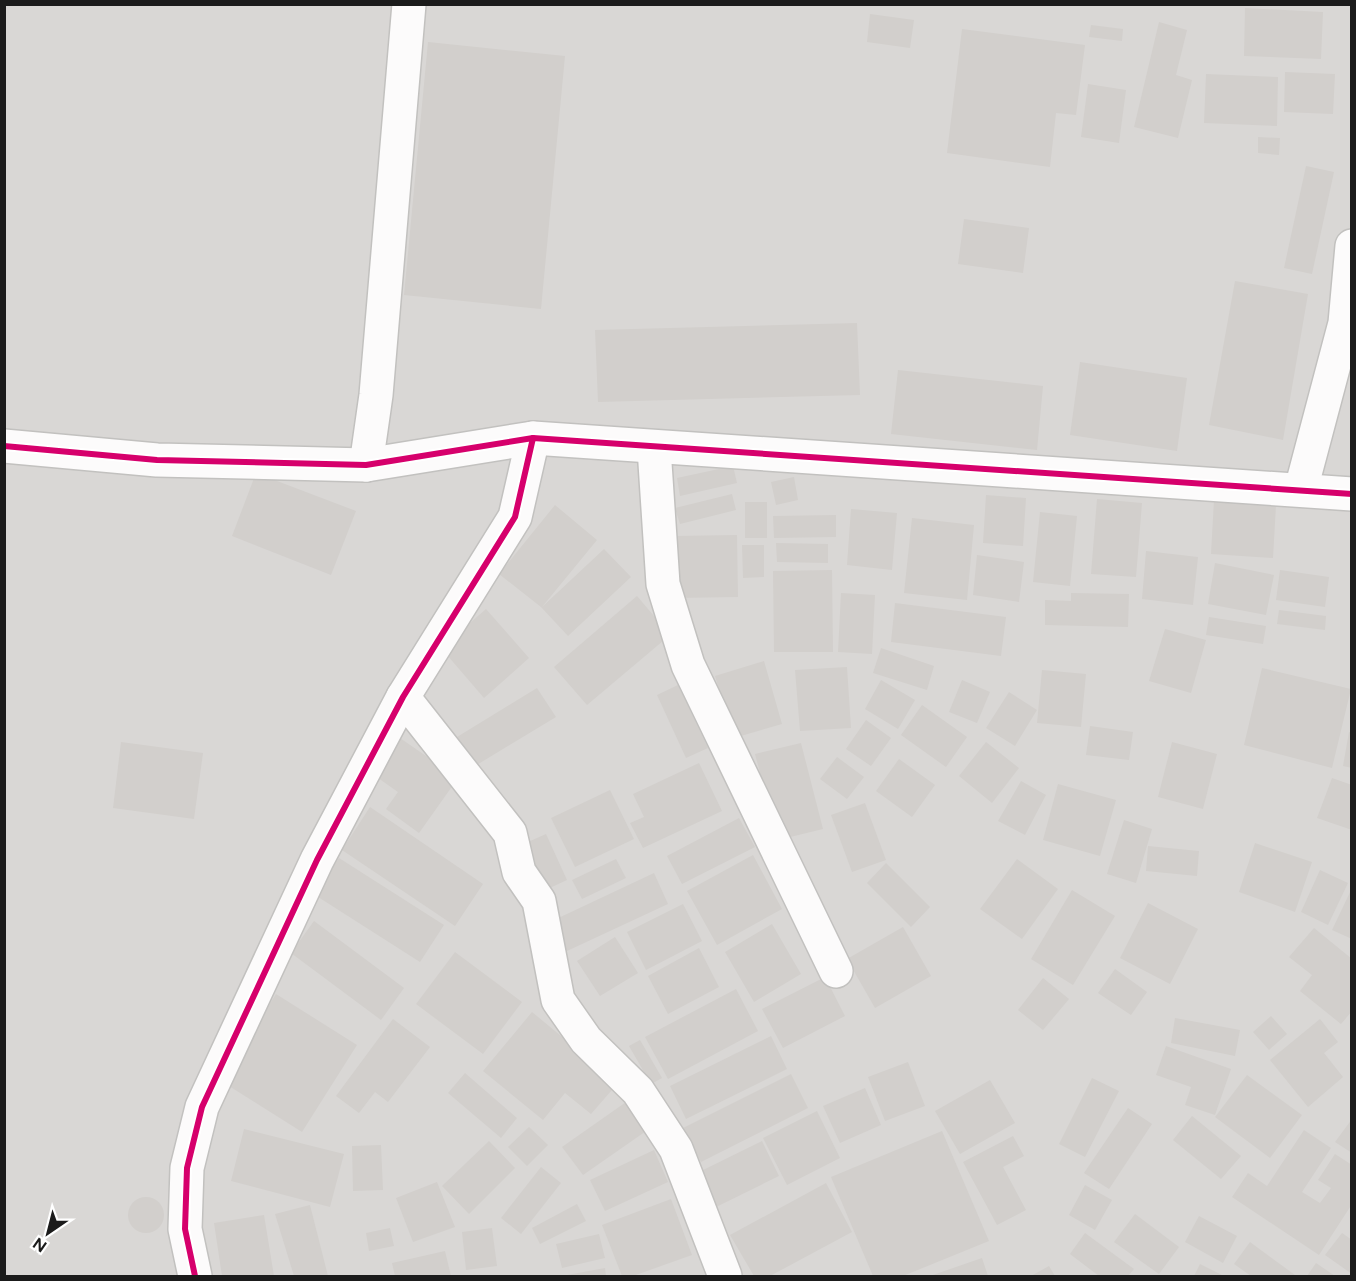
<svg xmlns="http://www.w3.org/2000/svg" width="1356" height="1281" font-family="Figtree,sans-serif">
<rect width="100%" height="100%" fill="#eae7e3"/>
<rect fill="#d9d7d5" x="5" y="5" width="1346" height="1271"/>
<g fill="#d2cfcc">
<polygon points="1245,8 1323,12 1321,59 1244,56"/>
<polygon points="870,14 914,20 910,48 867,42"/>
<polygon points="1159,22 1187,30 1176,75 1192,80 1178,138 1134,127"/>
<polygon points="1091,25 1123,29 1122,41 1089,37"/>
<polygon points="962,29 1085,45 1076,115 1056,113 1050,167 947,153"/>
<polygon points="428,42 565,56 541,309 404,295"/>
<polygon points="1285,72 1335,74 1333,114 1284,112"/>
<polygon points="1206,74 1278,77 1277,126 1204,123"/>
<polygon points="1088,84 1126,90 1119,143 1081,137"/>
<polygon points="1258,137 1280,138 1279,155 1258,153"/>
<polygon points="1306,166 1334,172 1312,274 1284,268"/>
<polygon points="964,219 1029,228 1023,273 958,264"/>
<polygon points="1235,281 1308,294 1283,440 1209,425"/>
<polygon points="857,323 860,395 598,402 595,330"/>
<polygon points="1080,362 1187,378 1177,451 1070,435"/>
<polygon points="898,370 1043,386 1037,450 891,434"/>
<polygon points="733,466 737,483 680,496 677,478"/>
<polygon points="256,473 356,511 331,575 232,536"/>
<polygon points="794,477 798,500 776,505 771,482"/>
<polygon points="732,494 736,510 680,524 675,508"/>
<polygon points="986,495 1026,498 1023,546 983,543"/>
<polygon points="1097,499 1142,503 1136,577 1091,574"/>
<polygon points="1214,500 1276,505 1273,558 1211,554"/>
<rect x="745" y="502" width="22" height="36"/>
<polygon points="555,505 597,540 542,607 604,549 631,577 568,636 541,607 499,574"/>
<polygon points="851,509 897,513 892,570 847,565"/>
<polygon points="1040,512 1077,516 1070,586 1033,582"/>
<polygon points="836,515 836,537 774,538 773,516"/>
<polygon points="912,518 974,525 967,600 904,593"/>
<polygon points="737,535 738,597 675,598 674,536"/>
<polygon points="776,543 828,544 828,563 777,562"/>
<polygon points="742,545 764,545 764,577 743,578"/>
<polygon points="1146,551 1198,557 1193,605 1142,599"/>
<polygon points="977,555 1024,562 1019,602 973,595"/>
<polygon points="1215,563 1274,575 1266,615 1208,604"/>
<polygon points="832,570 833,652 774,652 773,571"/>
<polygon points="1280,570 1329,577 1325,607 1276,600"/>
<polygon points="841,593 875,595 872,654 838,652"/>
<polygon points="1071,593 1129,594 1128,627 1045,625 1045,600 1071,601"/>
<polygon points="637,596 670,635 587,705 554,667"/>
<polygon points="895,603 1006,617 1001,656 891,642"/>
<polygon points="486,609 529,658 484,698 441,648"/>
<polygon points="1279,610 1326,616 1325,630 1277,624"/>
<polygon points="1209,617 1266,626 1263,644 1206,635"/>
<polygon points="1165,629 1206,640 1191,693 1149,681"/>
<polygon points="881,648 934,666 927,690 873,673"/>
<polygon points="764,661 782,724 734,738 715,676"/>
<polygon points="847,667 851,728 800,731 795,670"/>
<polygon points="1262,668 1351,689 1332,768 1244,745"/>
<polygon points="1042,670 1086,674 1081,727 1037,723"/>
<polygon points="881,680 915,700 898,729 865,709"/>
<polygon points="962,680 990,692 977,723 949,712"/>
<polygon points="678,685 708,748 686,758 657,695"/>
<polygon points="537,688 556,717 475,766 457,737"/>
<polygon points="1009,692 1037,710 1015,746 986,728"/>
<polygon points="922,705 967,737 946,767 901,735"/>
<polygon points="866,720 891,738 871,766 846,749"/>
<polygon points="1090,726 1133,732 1129,760 1086,755"/>
<polygon points="1349,732 1352,733 1352,768 1343,766"/>
<polygon points="397,736 458,778 419,833 386,809 398,792 371,773"/>
<polygon points="121,742 203,753 194,819 113,808"/>
<polygon points="986,742 1019,768 992,803 959,776"/>
<polygon points="1172,742 1217,754 1203,809 1158,797"/>
<polygon points="801,743 823,829 778,840 755,754"/>
<polygon points="837,757 864,777 847,799 820,779"/>
<polygon points="899,759 935,785 912,817 876,791"/>
<polygon points="699,763 722,811 643,848 630,823 644,817 633,794"/>
<polygon points="1332,778 1352,785 1352,830 1317,818"/>
<polygon points="1021,781 1046,795 1025,835 998,821"/>
<polygon points="1058,784 1116,800 1100,856 1043,840"/>
<polygon points="610,790 634,839 575,867 551,818"/>
<polygon points="865,803 886,860 852,872 831,815"/>
<polygon points="370,807 483,884 455,926 342,850"/>
<polygon points="739,818 755,847 682,884 667,856"/>
<polygon points="1124,820 1152,829 1136,883 1107,874"/>
<polygon points="546,834 567,880 541,892 519,846"/>
<polygon points="1255,843 1312,862 1295,912 1239,892"/>
<polygon points="1148,846 1199,851 1197,876 1146,871"/>
<polygon points="753,855 782,909 717,945 687,891"/>
<polygon points="339,858 444,925 420,962 315,895"/>
<polygon points="616,859 626,878 582,899 572,880"/>
<polygon points="1017,859 1058,889 1022,939 980,909"/>
<polygon points="886,863 930,907 911,927 867,883"/>
<polygon points="1320,870 1348,883 1328,925 1301,912"/>
<polygon points="654,873 668,904 567,951 552,921"/>
<polygon points="1352,888 1352,939 1332,930"/>
<polygon points="1072,890 1115,916 1073,985 1031,959"/>
<polygon points="1148,903 1198,929 1170,984 1120,958"/>
<polygon points="683,904 702,941 646,970 627,932"/>
<polygon points="314,921 404,988 381,1020 291,953"/>
<polygon points="772,924 801,974 754,1002 725,952"/>
<polygon points="903,927 931,976 875,1008 847,959"/>
<polygon points="1314,928 1352,959 1352,1011 1341,1024 1300,991 1312,975 1289,957"/>
<polygon points="615,937 638,973 600,996 577,961"/>
<polygon points="699,948 719,987 668,1014 648,976"/>
<polygon points="455,952 522,1002 483,1054 416,1004"/>
<polygon points="1115,969 1147,992 1131,1015 1098,993"/>
<polygon points="825,977 845,1016 783,1048 762,1009"/>
<polygon points="1043,978 1069,999 1043,1030 1018,1010"/>
<polygon points="736,989 758,1031 668,1079 645,1037"/>
<polygon points="276,994 357,1045 302,1132 221,1081"/>
<polygon points="532,1012 618,1083 591,1114 565,1093 543,1120 483,1071"/>
<polygon points="1271,1016 1287,1034 1269,1050 1253,1032"/>
<polygon points="1175,1018 1240,1030 1235,1056 1171,1043"/>
<polygon points="393,1019 430,1047 388,1102 375,1092 359,1113 336,1096"/>
<polygon points="1320,1019 1338,1042 1324,1053 1343,1077 1308,1107 1270,1060"/>
<polygon points="771,1036 787,1069 686,1119 670,1086"/>
<polygon points="640,1040 662,1078 651,1084 629,1046"/>
<polygon points="1166,1046 1231,1069 1215,1115 1185,1105 1191,1087 1156,1075"/>
<polygon points="908,1062 925,1106 885,1121 868,1077"/>
<polygon points="465,1073 517,1118 501,1138 448,1093"/>
<polygon points="791,1074 808,1108 701,1162 683,1128"/>
<polygon points="1247,1075 1302,1115 1270,1158 1215,1117"/>
<polygon points="1092,1078 1119,1091 1085,1157 1059,1144"/>
<polygon points="990,1080 1015,1123 960,1154 935,1111"/>
<polygon points="865,1088 881,1125 840,1143 823,1106"/>
<polygon points="629,1100 649,1129 583,1175 562,1147"/>
<polygon points="1128,1108 1152,1124 1109,1189 1084,1173"/>
<polygon points="817,1111 840,1158 787,1185 763,1138"/>
<polygon points="1192,1116 1241,1156 1221,1179 1173,1140"/>
<polygon points="1352,1119 1352,1153 1335,1142"/>
<polygon points="529,1127 548,1145 527,1166 508,1147"/>
<polygon points="244,1129 344,1154 330,1207 231,1181"/>
<polygon points="1304,1130 1331,1148 1302,1192 1320,1203 1331,1188 1318,1180 1335,1154 1352,1165 1352,1204 1319,1255 1232,1197 1248,1173 1267,1186"/>
<polygon points="942,1131 989,1241 903,1276 873,1276 831,1177"/>
<polygon points="1013,1136 1024,1156 1003,1167 1026,1210 997,1225 963,1162"/>
<polygon points="489,1141 515,1168 469,1214 442,1186"/>
<polygon points="762,1141 779,1176 712,1209 695,1174"/>
<polygon points="381,1145 383,1190 353,1191 352,1146"/>
<polygon points="654,1150 668,1182 605,1211 590,1180"/>
<polygon points="541,1167 561,1183 521,1234 501,1218"/>
<polygon points="437,1182 455,1227 413,1242 396,1198"/>
<polygon points="826,1183 852,1232 770,1276 754,1276 730,1235"/>
<polygon points="1085,1185 1112,1200 1095,1230 1069,1215"/>
<circle cx="146" cy="1215" r="18"/>
<polygon points="671,1199 692,1255 633,1276 622,1276 602,1225"/>
<polygon points="577,1204 586,1221 540,1244 532,1228"/>
<polygon points="310,1205 328,1276 294,1276 275,1214"/>
<polygon points="1135,1214 1179,1247 1159,1274 1114,1242"/>
<polygon points="264,1215 274,1276 222,1276 214,1223"/>
<polygon points="1199,1216 1237,1236 1223,1263 1185,1242"/>
<polygon points="390,1228 394,1246 369,1251 366,1233"/>
<polygon points="492,1228 497,1266 466,1270 462,1232"/>
<polygon points="1085,1233 1134,1269 1128,1276 1099,1276 1070,1254"/>
<polygon points="1342,1233 1352,1240 1352,1274 1325,1255"/>
<polygon points="599,1234 605,1258 562,1268 556,1244"/>
<polygon points="1250,1242 1295,1275 1294,1276 1251,1276 1234,1264"/>
<polygon points="445,1251 451,1276 395,1276 392,1263"/>
<polygon points="982,1258 988,1276 930,1276"/>
<polygon points="1316,1263 1335,1276 1307,1276"/>
<polygon points="1200,1264 1224,1276 1194,1276"/>
<polygon points="1049,1266 1055,1276 1031,1276"/>
<polygon points="605,1268 606,1276 567,1276 567,1275"/>
</g>
<g fill="none" stroke-linecap="round" stroke-linejoin="round">
<defs>
<g id="minor">
<polyline points="4,446 157,460 366,465 533,438 1352,494"/>
<polyline points="654,448 663,584 688,665 836,971"/>
<polyline points="366,465 376,395 409,4"/>
<polyline points="1301,489 1345,323 1352,246"/>
<polyline points="403,697 510,833 519,872 539,901 558,1000 586,1040 638,1091 676,1149 725,1276"/>
<polyline points="195,1276 185,1229 187,1168 202,1107 317,860 403,697 515,517 533,438"/>
</g>
</defs>
<use href="#minor" stroke="#c2c1bf" stroke-width="36"/>
<use href="#minor" stroke="#fcfbfb" stroke-width="33"/>
<defs>
<g id="cycleway">
<polyline points="4,446 157,460 366,465 533,438 1352,494"/>
<polyline points="195,1276 185,1229 187,1168 202,1107 317,860 403,697 515,517 533,438"/>
</g>
</defs>
<use href="#cycleway" stroke="#fff" stroke-width="10"/>
<use href="#cycleway" stroke="#d6006c" stroke-width="6"/>
</g>
<rect width="1356" height="1281" fill="none" stroke="#1b1b1b" stroke-width="12"/>
<g transform="translate(48 1233) rotate(215)" stroke="#ffffff" stroke-width="4.5" paint-order="stroke">
<path d="M0-4.5L10 22L0 15L-10 22Z" fill="#1b1b1b"/>
<text y="-9" font-size="16" font-weight="bold" text-anchor="middle" fill="#1b1b1b">N</text>
</g>
</svg>
